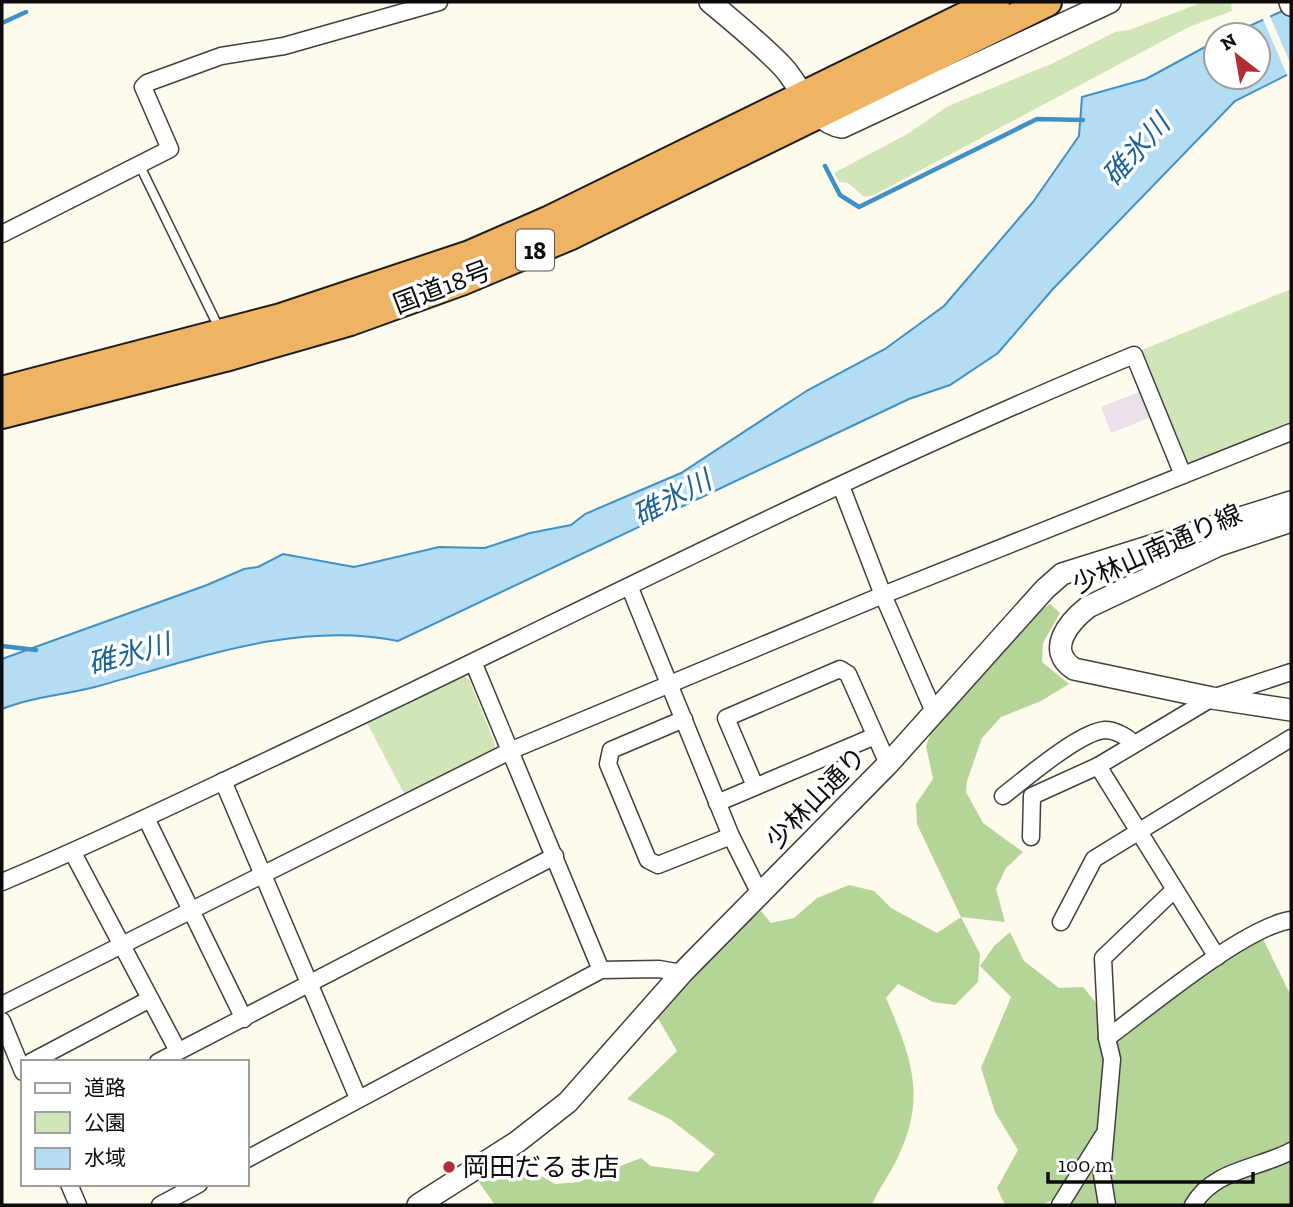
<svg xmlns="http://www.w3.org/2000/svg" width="1293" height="1207" font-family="'Zilla Slab','Noto Sans JP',serif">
<rect width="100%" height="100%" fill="#fefaec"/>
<polygon fill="#e9e0ea" points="1144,390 1154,416 1111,433 1101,407"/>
<g fill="#d0e6b8">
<polygon points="1203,2 1231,2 1232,11 1189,27 874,195 864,197 848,183 839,182 834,173 909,133 948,106 1051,64 1115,32 1129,30"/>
<polygon points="1291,289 1291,423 1192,463 1184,460 1137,352"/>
<polygon points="461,674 469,679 495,744 495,754 406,797 366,721"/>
</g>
<g fill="#b5d598">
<path d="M1050 604 1060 613 1043 643 1042 662 1069 684 1041 701 1001 717 982 738 967 781 966 792 983 823 1023 852 1006 868 996 889 1005 922 961 917 980 954 978 982 955 1005 933 1002 898 984 886 998C912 1059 928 1099 895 1163 888 1177 878 1190 872 1205H495L476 1178 512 1159 555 1184 579 1182 641 1158 651 1166 698 1172 715 1154 670 1119 627 1099 677 1051 656 1015 743 925 761 911 771 923 794 918 817 898 849 885 874 891 891 908 937 933 961 917 917 824 916 804 933 779 926 746 933 727 1033 616Z"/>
<polygon points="1010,932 1024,961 1059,988 1083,987 1101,1009 1101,1047 1215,965 1262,937 1291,996 1291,1205 1066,1205 1055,1199 1041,1205 1005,1205 997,1188 1018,1150 995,1112 981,1068 1011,997 980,966 995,945"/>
</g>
<path fill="#b4dcf2" stroke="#3f91c5" stroke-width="2" d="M1291 7V73L1235 101 1052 290 998 353 950 385 909 399 398 641C296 620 193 660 95 687 64 695 31 697 2 709V659L207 585 244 569 258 567 283 554 354 567 439 547 485 548 530 533 571 525 585 514 681 473 808 390 885 349 944 306 1033 202 1079 136 1082 97 1146 79 1216 41V77H1258V35H1230Z"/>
<polygon fill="#fefaec" points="1269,14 1291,65 1291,76 1288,77 1262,17"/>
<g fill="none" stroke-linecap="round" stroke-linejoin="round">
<g stroke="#3f91c5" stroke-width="4.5">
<polyline points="2,23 26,12"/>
<polyline points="825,166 840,195 859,207 1037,119 1083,120"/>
<polyline points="2,646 36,650"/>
</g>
<defs>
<polyline id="service" points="139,164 219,328"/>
<g id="minor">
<polyline points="2,234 170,149 143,87 147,83 221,56 284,46 439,2"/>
<polyline points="841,486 883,595 934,712"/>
<polyline points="630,588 731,836 761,896"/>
<polyline points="474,664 601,970"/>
<polyline points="684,719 611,750 608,764 648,860 658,865 731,836"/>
<polyline points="1098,766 1217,957"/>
<polyline points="223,781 358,1098"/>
<polyline points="755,786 726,718 840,669 848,674 888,764"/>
<path d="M1003 796C1025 779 1079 732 1105 730 1115 730 1128 737 1134 744"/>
<polyline points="717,803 875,736"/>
<polyline points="146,818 244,1019"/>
<polyline points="1031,837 1032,796 1098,766 1212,698 1291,672"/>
<polyline points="73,853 178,1051"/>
<path d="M2 882C91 845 177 803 264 762 554 626 838 477 1134 355L1183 475"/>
<polyline points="1061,922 1094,859 1291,738"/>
<polyline points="2,1005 512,750 883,595 1291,432"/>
<polyline points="2,1021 23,1072"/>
<path d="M1107 1038C1148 1008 1244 927 1291 920"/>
<polyline points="31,1062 150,999"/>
<polyline points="158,1062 555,856"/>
<polyline points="247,1159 601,970 659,969 682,973"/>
<polyline points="69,1184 78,1205"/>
<polyline points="160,1205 199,1184"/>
<polyline points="1060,1205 1103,1136"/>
<polyline points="1107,1205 1102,1174 1112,1059 1107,1038 1103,958 1174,890"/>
<path d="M1193 1205C1214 1169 1258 1169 1291 1151"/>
</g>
<g id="tertiary">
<path d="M710 2C734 22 761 44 783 67 800 85 813 123 842 127L1110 2"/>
<polyline points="1290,2 1291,5"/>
<path d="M1291 521 1219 545 1088 607C1069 622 1045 650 1074 669L1212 698 1291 710"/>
<polyline points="418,1205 517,1142 568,1102 682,973 888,764 1045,589 1062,574 1291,502"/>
</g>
<g id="trunk">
<polyline points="2,391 281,318 470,255 548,221 995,2"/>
<polyline points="2,414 225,357 350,321 461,281 571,235 1047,2"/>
</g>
</defs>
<use href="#service" stroke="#3f3f3f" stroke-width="11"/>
<use href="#minor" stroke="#3f3f3f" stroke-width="19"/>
<use href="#tertiary" stroke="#3f3f3f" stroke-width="24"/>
<use href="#trunk" stroke="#1d1d1d" stroke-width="32"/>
<use href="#service" stroke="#fff" stroke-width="8"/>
<use href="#minor" stroke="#fff" stroke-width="16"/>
<use href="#tertiary" stroke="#fff" stroke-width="21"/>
<use href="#trunk" stroke="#eeb463" stroke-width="28"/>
</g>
<circle fill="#b32d35" stroke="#fff" stroke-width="2.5" cx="449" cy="1167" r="7"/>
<g text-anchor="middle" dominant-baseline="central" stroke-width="7" stroke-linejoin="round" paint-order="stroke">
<rect fill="#fff" stroke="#555" stroke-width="2" x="516" y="229.5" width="38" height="41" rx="5"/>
<g font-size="24" font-weight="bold" fill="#0c0c0c">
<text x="535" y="250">18</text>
</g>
<g font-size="26" fill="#0c0c0c" stroke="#fff">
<text transform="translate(442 287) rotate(-21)">国道18号</text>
<text transform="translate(1157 549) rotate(-24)">少林山南通り線</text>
<text transform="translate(816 798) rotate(-46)">少林山通り</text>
</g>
<g font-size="26" fill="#0c0c0c" stroke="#fff" text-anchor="start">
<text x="463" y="1167">岡田だるま店</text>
</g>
<g font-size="28" font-style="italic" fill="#1d6395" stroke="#fff">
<text transform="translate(1136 150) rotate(-48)">碓氷川</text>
<text transform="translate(672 498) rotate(-28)">碓氷川</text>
<text transform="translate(129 654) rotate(-15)">碓氷川</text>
</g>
</g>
<rect width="1293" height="1207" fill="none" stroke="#0c0c0c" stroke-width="7"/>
<rect x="21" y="1060" width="228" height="126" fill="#ffffff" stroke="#9e9e9e" stroke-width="2"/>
<rect x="35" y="1083" width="35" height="10" fill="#ffffff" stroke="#9e9e9e" stroke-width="2"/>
<text x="84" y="1095" font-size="21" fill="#0c0c0c">道路</text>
<rect x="35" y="1112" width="35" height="21" fill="#d0e6b8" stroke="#9e9e9e" stroke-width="2"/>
<text x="84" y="1130" font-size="21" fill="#0c0c0c">公園</text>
<rect x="35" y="1148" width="35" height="21" fill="#b4dcf2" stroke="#9e9e9e" stroke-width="2"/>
<text x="84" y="1165" font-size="21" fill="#0c0c0c">水域</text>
<g transform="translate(1237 56) rotate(329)"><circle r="33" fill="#ffffff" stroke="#9e9e9e" stroke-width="2"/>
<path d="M0-5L12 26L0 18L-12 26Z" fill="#b32d35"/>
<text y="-10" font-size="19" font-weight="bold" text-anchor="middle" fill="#0c0c0c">N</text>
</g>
<path d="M1048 1172v10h205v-10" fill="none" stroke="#0c0c0c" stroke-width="3.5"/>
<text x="1058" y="1172" font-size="21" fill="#0c0c0c" stroke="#ffffff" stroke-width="5" paint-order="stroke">100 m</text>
</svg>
